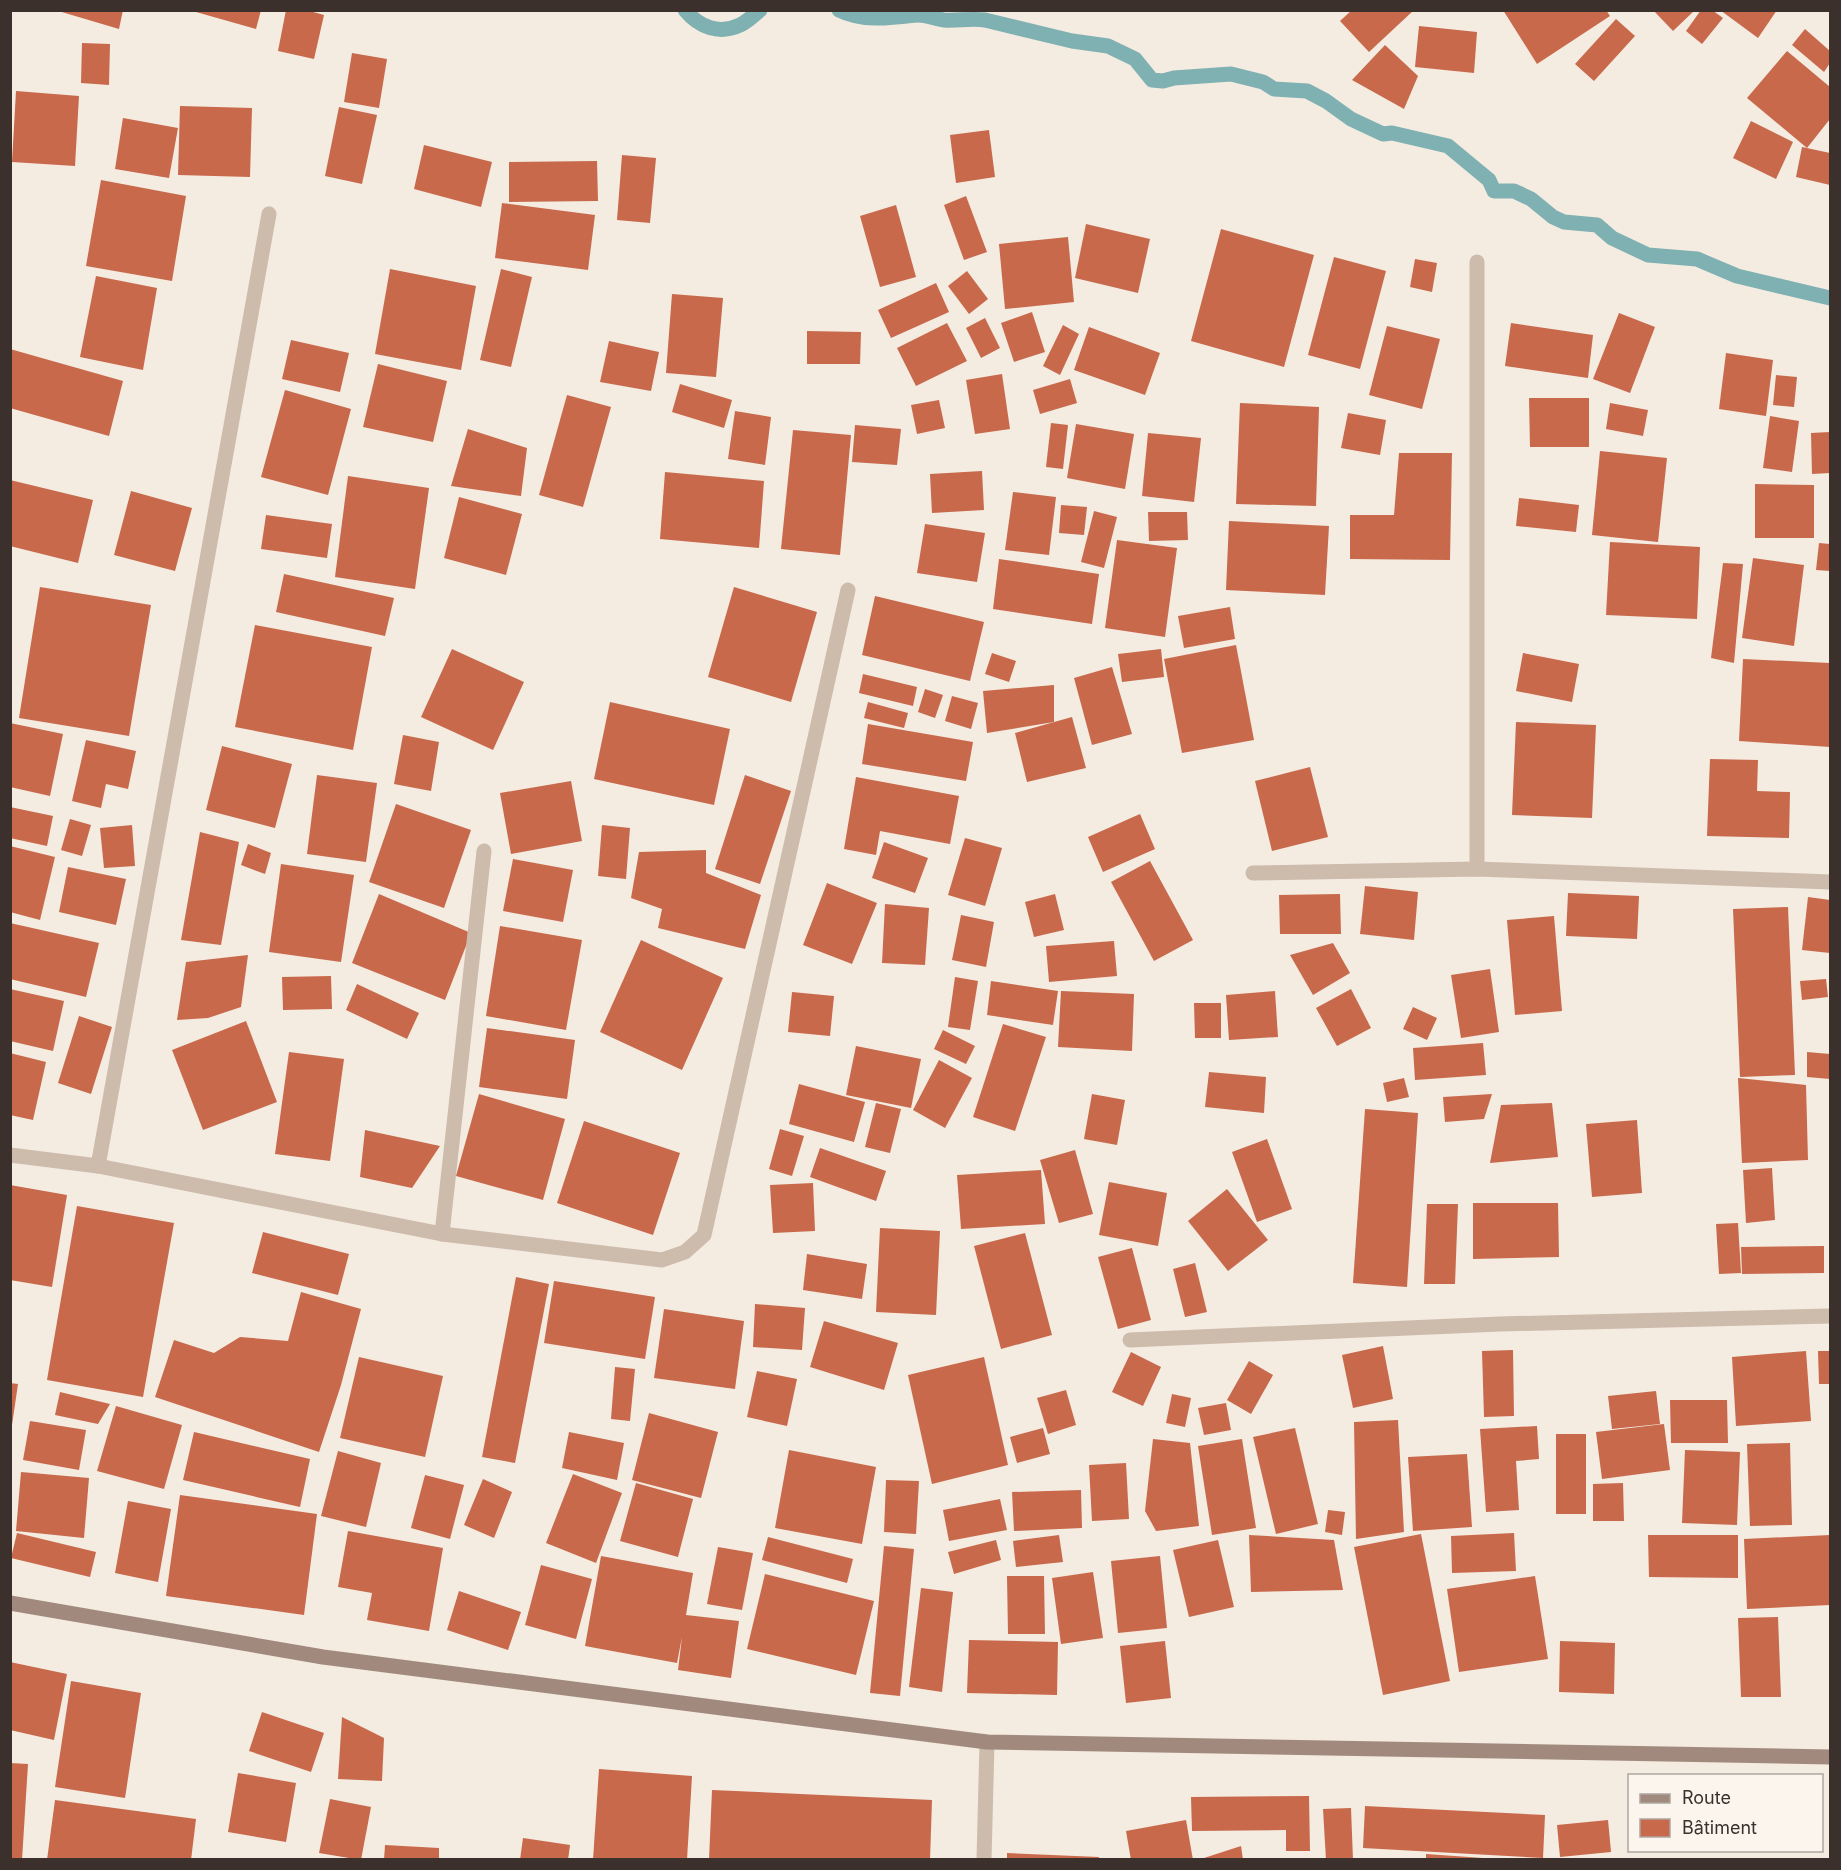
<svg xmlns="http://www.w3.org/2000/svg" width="1841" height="1870" font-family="Inter,sans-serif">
<rect width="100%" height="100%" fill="#f4ebe1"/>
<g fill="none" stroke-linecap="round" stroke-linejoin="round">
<g stroke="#7fb0b2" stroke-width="15">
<path d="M685 10C699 27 719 35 740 25 747 22 754 15 760 10"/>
<path d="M839 10C863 22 891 18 916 15 925 14 935 19 944 20 957 21 971 18 985 20L1072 41 1108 46 1135 59 1152 80 1163 81 1174 78 1231 74 1263 82 1274 89 1307 91 1326 101 1351 119 1383 134 1392 133 1448 146 1489 180 1494 191H1514L1531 199 1553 217 1564 222 1597 225 1612 238 1648 255 1697 259 1737 276 1830 298"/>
</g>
</g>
<g fill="#c8694b">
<polygon points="55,10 123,10 119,29"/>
<polygon points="189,10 261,10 256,29"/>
<polygon points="286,10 306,10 324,15 314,59 278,51"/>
<polygon points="1352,10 1414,10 1369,52 1340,21"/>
<polygon points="1503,10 1606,10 1610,16 1537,64"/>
<polygon points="1653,10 1695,10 1673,31"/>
<polygon points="1701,10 1712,10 1723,18 1702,44 1686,31"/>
<polygon points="1720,10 1777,10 1758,38"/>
<polygon points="1616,19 1635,36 1594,81 1575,64"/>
<polygon points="1419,26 1477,32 1474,73 1415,67"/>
<polygon points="1805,29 1830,51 1830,63 1824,72 1792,45"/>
<polygon points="82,43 110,44 109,85 81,83"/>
<polygon points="1385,45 1418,76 1404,109 1352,80"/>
<polygon points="1787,51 1830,87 1830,119 1807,148 1747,98"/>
<polygon points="352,53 387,59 379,108 344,102"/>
<polygon points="16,91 79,96 75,166 12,162"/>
<polygon points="180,106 252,108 250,177 178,175"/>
<polygon points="339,107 377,115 362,184 325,176"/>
<polygon points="123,118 178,128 169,178 115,169"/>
<polygon points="1751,121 1793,142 1776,179 1733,158"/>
<polygon points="989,130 995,177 956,183 950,135"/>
<polygon points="424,145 492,162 481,207 414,189"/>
<polygon points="1802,147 1830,153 1830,185 1796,177"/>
<polygon points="622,155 656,158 650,223 617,220"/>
<polygon points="597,161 598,201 509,202 509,162"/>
<polygon points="101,180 186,196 172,281 86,266"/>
<polygon points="966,196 987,252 964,260 944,205"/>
<polygon points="502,203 595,215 588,270 495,258"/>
<polygon points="896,205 916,277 880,287 860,216"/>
<polygon points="1086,224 1150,239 1138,293 1075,278"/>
<polygon points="1221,229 1314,255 1284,367 1191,341"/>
<polygon points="1068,237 1074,302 1005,309 999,244"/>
<polygon points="1334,257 1386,271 1360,369 1308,355"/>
<polygon points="1415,259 1437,263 1432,292 1410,287"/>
<polygon points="390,269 476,286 461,370 375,354"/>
<polygon points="501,269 532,277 511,367 480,360"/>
<polygon points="967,271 988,299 969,314 948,286"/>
<polygon points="96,276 157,288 143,370 80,357"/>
<polygon points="936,283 949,312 891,338 878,310"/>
<polygon points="672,294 723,298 716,377 666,373"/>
<polygon points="1032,312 1045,352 1014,362 1001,323"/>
<polygon points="1619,313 1655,327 1630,393 1593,379"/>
<polygon points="985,318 1000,348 981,358 966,328"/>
<polygon points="947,323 967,361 916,386 897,348"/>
<polygon points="1511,323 1593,335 1588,378 1505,366"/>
<polygon points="1063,325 1079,334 1060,375 1043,366"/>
<polygon points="1387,326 1440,339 1422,409 1369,395"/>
<polygon points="1089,327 1160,353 1145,395 1074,370"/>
<polygon points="807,331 861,332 860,364 807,364"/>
<polygon points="291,340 349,353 340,392 282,379"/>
<polygon points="609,341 659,352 651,391 600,382"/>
<polygon points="10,349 123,381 109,436 10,408"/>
<polygon points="1726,353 1773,360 1766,416 1719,409"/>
<polygon points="378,364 447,381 433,442 363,427"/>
<polygon points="1002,374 1010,429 975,434 966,380"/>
<polygon points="1776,375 1797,377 1794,407 1773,405"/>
<polygon points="1070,379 1077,403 1040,414 1033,390"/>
<polygon points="680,384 732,400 724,428 672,412"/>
<polygon points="285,390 351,409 328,495 261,477"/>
<polygon points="567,395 611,407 583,507 539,495"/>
<polygon points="1529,398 1589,398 1589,447 1530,447"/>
<polygon points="939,400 945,428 917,434 911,405"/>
<polygon points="1240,403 1319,407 1316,506 1236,504"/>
<polygon points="1610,403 1648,410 1643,436 1606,429"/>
<polygon points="735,411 771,417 765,465 728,459"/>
<polygon points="1348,413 1386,420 1380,455 1341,448"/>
<polygon points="1770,416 1799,421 1792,472 1763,468"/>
<polygon points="1051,423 1068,425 1063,469 1046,467"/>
<polygon points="1076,424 1134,434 1125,489 1067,478"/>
<polygon points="855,425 901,429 897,465 852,462"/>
<polygon points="468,429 527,448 521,496 451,486"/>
<polygon points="793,430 851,435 840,555 781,549"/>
<polygon points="1830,432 1830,473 1812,474 1811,433"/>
<polygon points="1148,433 1201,438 1194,502 1142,496"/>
<polygon points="1600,451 1667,458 1658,542 1592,535"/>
<polygon points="1399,453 1452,453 1450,560 1350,559 1350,515 1394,515"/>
<polygon points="982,471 984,510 932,513 930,474"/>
<polygon points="665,472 764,481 759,548 660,539"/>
<polygon points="348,476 429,488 415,589 335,577"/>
<polygon points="10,480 93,500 78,563 10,546"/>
<polygon points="1755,484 1814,485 1814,538 1755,538"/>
<polygon points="131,491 192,508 175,571 114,555"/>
<polygon points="1013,492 1056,497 1049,555 1005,550"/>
<polygon points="459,497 522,514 506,575 444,558"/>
<polygon points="1519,498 1579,505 1576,532 1516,526"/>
<polygon points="1061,505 1087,507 1084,535 1059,533"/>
<polygon points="1094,511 1117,517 1104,568 1081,562"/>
<polygon points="1148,512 1187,512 1188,540 1149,541"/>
<polygon points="266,515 332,524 327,558 261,549"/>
<polygon points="1229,521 1329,526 1325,595 1226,590"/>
<polygon points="925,524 985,533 977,582 917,573"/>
<polygon points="1117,540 1177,548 1165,637 1105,628"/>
<polygon points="1610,542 1700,547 1697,619 1606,615"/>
<polygon points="1819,543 1830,544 1830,571 1816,570"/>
<polygon points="1753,558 1804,565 1794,646 1742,638"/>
<polygon points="999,559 1099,574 1092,624 993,609"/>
<polygon points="1723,563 1743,564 1734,663 1711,658"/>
<polygon points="284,574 394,598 385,636 276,612"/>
<polygon points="40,587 151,605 129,736 19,718"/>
<polygon points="734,587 817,612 791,702 708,677"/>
<polygon points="875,596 984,622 970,681 862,655"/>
<polygon points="1230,607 1235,639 1184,648 1178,616"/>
<polygon points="255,625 372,647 353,750 235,727"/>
<polygon points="1236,645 1254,740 1182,753 1164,659"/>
<polygon points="452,649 524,682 493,750 421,717"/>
<polygon points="1161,649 1164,677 1122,682 1118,654"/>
<polygon points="992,653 1016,661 1009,682 985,674"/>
<polygon points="1523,653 1579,664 1572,702 1516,691"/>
<polygon points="1743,659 1830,663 1830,747 1739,741"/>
<polygon points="1112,667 1132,734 1092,745 1074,678"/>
<polygon points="863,674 917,687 913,706 859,693"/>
<polygon points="1054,685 1054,722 987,733 983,691"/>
<polygon points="925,689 943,695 935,718 918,712"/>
<polygon points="952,696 978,703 971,729 945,721"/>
<polygon points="610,702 730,729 714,805 594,779"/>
<polygon points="868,702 908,713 904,728 864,718"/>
<polygon points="1072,717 1086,768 1027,782 1015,733"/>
<polygon points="1516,722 1596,725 1592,818 1512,815"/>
<polygon points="10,723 63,734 50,796 10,787"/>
<polygon points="868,724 973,742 966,781 862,764"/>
<polygon points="403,735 439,742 431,791 394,784"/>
<polygon points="86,740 136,751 128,789 106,784 101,808 72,801"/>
<polygon points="222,746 292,764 275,828 206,810"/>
<polygon points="1710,759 1758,760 1757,791 1790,792 1789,838 1707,836"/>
<polygon points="1310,767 1328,837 1272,851 1255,781"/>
<polygon points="317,775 377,783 366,862 307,854"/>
<polygon points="745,775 791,791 760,884 715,869"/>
<polygon points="856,777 959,796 950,844 880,831 876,855 844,849"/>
<polygon points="571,781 582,841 511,854 500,793"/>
<polygon points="396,804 471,830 444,908 369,882"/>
<polygon points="10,807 53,816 47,846 10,838"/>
<polygon points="1140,814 1155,849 1103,872 1088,837"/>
<polygon points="70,819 91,825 82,856 61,850"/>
<polygon points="132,825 135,866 104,868 100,828"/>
<polygon points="602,825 630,828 626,879 598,876"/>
<polygon points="200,832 239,842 221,945 181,940"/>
<polygon points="965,838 1002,848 985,906 948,895"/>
<polygon points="884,842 928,858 915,893 872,878"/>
<polygon points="248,844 271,853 265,874 241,865"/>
<polygon points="10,846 55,857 40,920 10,912"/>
<polygon points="706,850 706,873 761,895 745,949 658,928 662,909 631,898 639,852"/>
<polygon points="513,859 573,870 563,922 503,911"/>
<polygon points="1150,861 1193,940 1154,961 1111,882"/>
<polygon points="281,864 354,875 341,962 269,952"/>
<polygon points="68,867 126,879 116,925 59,912"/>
<polygon points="827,883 877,903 852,964 803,945"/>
<polygon points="1365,886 1418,892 1414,940 1360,934"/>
<polygon points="1568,893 1639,896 1637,939 1566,936"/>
<polygon points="379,894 471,933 445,1000 352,963"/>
<polygon points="1055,894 1064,930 1034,937 1025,902"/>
<polygon points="1340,894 1341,934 1280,934 1279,895"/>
<polygon points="1808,897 1830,900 1830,953 1802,950"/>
<polygon points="885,904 929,908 925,965 882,963"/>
<polygon points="1788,907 1795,1075 1740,1077 1733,909"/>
<polygon points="961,915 994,922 986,967 952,960"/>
<polygon points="1554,916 1562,1011 1515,1015 1507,920"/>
<polygon points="10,923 99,943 86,997 10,979"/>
<polygon points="500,926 582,940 566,1030 486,1016"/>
<polygon points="641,940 723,978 682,1070 600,1032"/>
<polygon points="1114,941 1117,976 1049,982 1046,946"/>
<polygon points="1333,943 1350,973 1313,995 1290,955"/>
<polygon points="248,955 241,1007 208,1018 177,1020 186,962"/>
<polygon points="1490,969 1499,1032 1461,1038 1451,975"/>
<polygon points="331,976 332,1009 283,1010 282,977"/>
<polygon points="955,977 978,981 970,1030 948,1027"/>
<polygon points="1826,979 1828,997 1802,1000 1800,981"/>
<polygon points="991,981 1058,991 1053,1025 987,1015"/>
<polygon points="357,984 419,1013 407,1039 346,1010"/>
<polygon points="10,989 64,1001 53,1051 10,1041"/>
<polygon points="1351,989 1371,1028 1337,1046 1316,1008"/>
<polygon points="1061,991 1134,994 1132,1051 1058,1047"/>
<polygon points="1275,991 1278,1037 1229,1040 1226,995"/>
<polygon points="792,992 834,996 830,1036 788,1032"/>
<polygon points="1194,1003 1221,1003 1221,1038 1195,1038"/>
<polygon points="1413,1007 1437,1018 1427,1040 1403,1029"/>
<polygon points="79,1016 112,1027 91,1094 58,1083"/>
<polygon points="246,1021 277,1102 203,1130 172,1050"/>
<polygon points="1003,1024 1046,1037 1015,1131 973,1117"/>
<polygon points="487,1028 575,1040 567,1099 479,1087"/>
<polygon points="943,1030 975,1046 966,1064 934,1049"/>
<polygon points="1483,1043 1486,1075 1415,1080 1413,1048"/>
<polygon points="856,1046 921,1059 911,1108 846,1095"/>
<polygon points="289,1052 344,1059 330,1161 275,1154"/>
<polygon points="1807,1052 1830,1054 1830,1079 1807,1077"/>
<polygon points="10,1053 46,1062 33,1120 10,1115"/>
<polygon points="939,1060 972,1078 945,1128 913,1110"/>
<polygon points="1209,1072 1266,1077 1264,1113 1205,1107"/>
<polygon points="1404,1078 1409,1097 1387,1102 1383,1083"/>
<polygon points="1738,1078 1806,1085 1808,1160 1742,1163"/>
<polygon points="799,1084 865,1102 854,1142 789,1124"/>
<polygon points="479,1094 565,1119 543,1200 456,1176"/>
<polygon points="1092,1094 1125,1100 1117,1145 1084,1139"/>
<polygon points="1492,1094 1484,1119 1445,1122 1443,1097"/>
<polygon points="876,1103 901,1109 890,1153 865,1147"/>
<polygon points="1552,1103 1558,1157 1490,1163 1501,1105"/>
<polygon points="1365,1109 1418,1113 1407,1287 1353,1283"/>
<polygon points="1637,1120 1642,1193 1592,1197 1586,1124"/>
<polygon points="584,1121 680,1153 653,1235 557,1203"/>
<polygon points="780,1129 804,1136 792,1176 769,1169"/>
<polygon points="365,1130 440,1146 412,1188 360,1177"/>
<polygon points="1267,1139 1292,1209 1257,1222 1232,1152"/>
<polygon points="820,1148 886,1171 876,1201 810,1177"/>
<polygon points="1075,1150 1093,1214 1059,1223 1040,1160"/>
<polygon points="1772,1168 1775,1220 1746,1223 1743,1170"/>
<polygon points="1041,1170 1045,1224 961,1229 957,1175"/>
<polygon points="1109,1182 1167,1193 1158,1246 1099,1235"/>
<polygon points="813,1183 815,1231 773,1233 770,1185"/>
<polygon points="10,1185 67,1195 52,1287 10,1280"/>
<polygon points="1227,1189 1268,1240 1228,1271 1188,1221"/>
<polygon points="1473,1203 1558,1203 1559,1257 1473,1259"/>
<polygon points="1427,1204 1458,1204 1455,1284 1424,1284"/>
<polygon points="77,1206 174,1223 143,1397 47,1380"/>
<polygon points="1738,1223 1741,1273 1719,1274 1716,1224"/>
<polygon points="880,1228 940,1231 936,1315 876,1312"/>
<polygon points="263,1232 349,1254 338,1295 252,1273"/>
<polygon points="1025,1233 1052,1335 1001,1349 974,1246"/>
<polygon points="1824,1246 1824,1273 1742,1274 1741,1247"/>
<polygon points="1132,1248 1151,1320 1118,1329 1098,1257"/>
<polygon points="807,1254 867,1264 862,1299 803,1290"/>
<polygon points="1195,1263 1207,1312 1185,1317 1173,1269"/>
<polygon points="516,1277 549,1284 515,1463 482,1457"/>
<polygon points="554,1281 655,1297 645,1359 544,1343"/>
<polygon points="301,1292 361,1309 341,1385 319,1452 155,1397 174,1340 214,1353 240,1337 288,1341"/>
<polygon points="755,1304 805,1308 802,1350 753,1347"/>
<polygon points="664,1309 744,1321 735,1389 654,1378"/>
<polygon points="824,1321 898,1343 884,1390 810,1367"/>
<polygon points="1383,1346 1393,1399 1353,1408 1342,1355"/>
<polygon points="1513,1350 1514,1416 1484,1417 1482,1351"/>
<polygon points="1806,1351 1811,1421 1736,1426 1732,1357"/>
<polygon points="1818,1351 1830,1351 1830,1384 1819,1384"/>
<polygon points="1131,1352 1161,1367 1143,1406 1112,1392"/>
<polygon points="359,1357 443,1376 425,1457 340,1438"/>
<polygon points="984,1357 1008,1465 932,1484 908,1375"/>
<polygon points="1249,1361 1273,1375 1251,1414 1227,1400"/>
<polygon points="615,1367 635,1369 630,1421 611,1419"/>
<polygon points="757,1371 797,1379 787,1426 747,1417"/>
<polygon points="10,1383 18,1384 12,1425 10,1425"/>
<polygon points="1066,1390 1076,1425 1048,1434 1037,1398"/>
<polygon points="1656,1391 1660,1424 1612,1429 1608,1396"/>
<polygon points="60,1392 110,1404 98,1424 55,1415"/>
<polygon points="1172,1394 1191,1398 1185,1427 1166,1423"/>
<polygon points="1670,1400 1727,1400 1728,1443 1671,1443"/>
<polygon points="1226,1403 1231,1430 1204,1435 1198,1408"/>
<polygon points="116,1406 182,1425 164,1489 97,1471"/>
<polygon points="649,1413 718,1432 701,1498 632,1480"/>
<polygon points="1398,1420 1404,1532 1356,1539 1354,1422"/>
<polygon points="30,1421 86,1430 79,1470 23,1460"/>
<polygon points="1664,1424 1670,1470 1602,1479 1596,1432"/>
<polygon points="1537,1426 1539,1459 1516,1461 1519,1510 1486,1512 1480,1429"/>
<polygon points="1043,1428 1050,1454 1017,1463 1010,1437"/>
<polygon points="1295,1428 1318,1524 1276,1534 1253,1437"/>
<polygon points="194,1432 310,1459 300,1507 183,1480"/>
<polygon points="569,1432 624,1443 617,1480 562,1468"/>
<rect x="1556" y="1434" width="30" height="80"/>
<polygon points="1153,1439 1190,1443 1199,1526 1156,1531 1145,1511"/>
<polygon points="1242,1439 1256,1528 1212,1535 1198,1446"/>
<polygon points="1790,1443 1792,1525 1750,1526 1747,1444"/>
<polygon points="789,1450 876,1467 862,1544 775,1528"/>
<polygon points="1685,1450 1740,1452 1737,1525 1682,1523"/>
<polygon points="338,1451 381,1463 366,1527 321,1516"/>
<polygon points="1467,1454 1472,1527 1413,1531 1408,1457"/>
<polygon points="1126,1463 1129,1519 1092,1521 1089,1465"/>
<polygon points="21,1472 89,1478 84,1538 16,1531"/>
<polygon points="573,1474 622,1493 596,1563 546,1543"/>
<polygon points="425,1475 464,1485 450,1539 411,1528"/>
<polygon points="483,1479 512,1492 494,1538 464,1525"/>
<polygon points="886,1480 919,1481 916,1534 884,1532"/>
<polygon points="636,1483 693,1499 678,1557 620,1541"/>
<polygon points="1623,1483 1624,1521 1593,1521 1593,1484"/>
<polygon points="1081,1490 1082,1528 1014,1531 1012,1492"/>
<polygon points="180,1495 317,1514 304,1615 166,1596"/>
<polygon points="1000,1499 1007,1530 949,1541 943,1510"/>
<polygon points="128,1501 171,1509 158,1582 115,1573"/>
<polygon points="1328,1510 1345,1512 1342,1535 1325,1532"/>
<polygon points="348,1531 443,1548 429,1631 367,1620 372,1593 338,1587"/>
<polygon points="17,1533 96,1552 90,1577 11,1558"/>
<polygon points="1514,1533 1516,1571 1452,1573 1451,1536"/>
<polygon points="1421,1534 1450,1681 1383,1695 1354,1547"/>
<polygon points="1059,1535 1063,1562 1016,1567 1013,1541"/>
<polygon points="1249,1535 1334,1540 1343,1590 1251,1592"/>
<polygon points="1648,1535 1738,1535 1738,1578 1649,1577"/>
<polygon points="1830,1535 1830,1605 1747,1609 1744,1539"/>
<polygon points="768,1537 853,1559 847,1583 762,1560"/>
<polygon points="996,1540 1001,1560 954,1574 948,1552"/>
<polygon points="1218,1540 1234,1607 1189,1617 1173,1550"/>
<polygon points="884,1546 914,1549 900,1696 870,1693"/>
<polygon points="718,1547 753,1553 742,1610 707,1604"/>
<polygon points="601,1556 693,1573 686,1615 739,1621 731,1678 678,1670 682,1637 677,1663 585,1646"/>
<polygon points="1160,1556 1167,1628 1118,1633 1111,1561"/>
<polygon points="541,1565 592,1579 576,1639 525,1625"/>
<polygon points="1093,1572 1103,1638 1061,1644 1052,1578"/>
<polygon points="765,1574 874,1601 856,1675 747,1649"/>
<polygon points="1007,1576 1044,1576 1045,1634 1008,1634"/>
<polygon points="1535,1576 1548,1659 1459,1672 1447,1589"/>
<polygon points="921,1588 953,1592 942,1692 909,1687"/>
<polygon points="459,1591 521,1612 508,1650 447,1630"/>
<polygon points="1778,1617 1781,1697 1741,1697 1738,1618"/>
<polygon points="969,1640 1058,1642 1057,1695 967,1693"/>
<polygon points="1165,1641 1171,1698 1126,1703 1120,1646"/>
<polygon points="1560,1641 1615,1643 1614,1694 1559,1692"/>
<polygon points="10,1662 67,1674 54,1740 10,1730"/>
<polygon points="71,1681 141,1693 125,1798 55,1787"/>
<polygon points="262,1712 324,1733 311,1772 249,1751"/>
<polygon points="342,1717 384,1738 382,1781 338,1779"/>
<polygon points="10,1763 28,1764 22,1860 10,1860"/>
<polygon points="599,1769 692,1776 687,1860 593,1860"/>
<polygon points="238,1773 296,1783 286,1842 228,1832"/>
<polygon points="712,1790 932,1800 930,1860 709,1860"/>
<polygon points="1309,1796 1310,1851 1286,1851 1286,1830 1192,1831 1191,1797"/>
<polygon points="330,1799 371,1807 361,1860 319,1853"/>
<polygon points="55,1800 196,1819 191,1860 47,1860"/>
<polygon points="1365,1806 1545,1815 1543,1858 1363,1848"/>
<polygon points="1351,1808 1353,1860 1326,1860 1323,1809"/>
<polygon points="1186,1820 1193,1860 1131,1860 1126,1831"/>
<polygon points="1608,1820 1611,1852 1560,1857 1557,1825"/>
<polygon points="523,1838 570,1845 568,1860 520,1860"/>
<polygon points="385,1845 439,1848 439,1860 384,1860"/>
<polygon points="1241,1846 1243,1860 1201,1860 1201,1859"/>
<polygon points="1007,1853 1099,1857 1099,1860 1007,1860"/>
<polygon points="1426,1854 1483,1858 1483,1860 1426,1860"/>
</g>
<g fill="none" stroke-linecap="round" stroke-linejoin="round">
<g stroke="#cdbbac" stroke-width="15">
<polyline points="1477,262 1477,869"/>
<polyline points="1253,873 1477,869 1830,882"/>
<polyline points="10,1155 98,1166 442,1234 662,1260 685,1252 704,1235 848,590"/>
<polyline points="98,1166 269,214"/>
<polyline points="442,1234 484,851"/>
<polyline points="1130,1340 1500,1324 1830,1316"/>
<polyline points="984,1860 987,1742"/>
</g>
<polyline stroke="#a18a7d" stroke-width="15" points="10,1603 323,1657 987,1742 1830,1757"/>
</g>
<rect width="1841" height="1870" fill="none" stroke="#3b302b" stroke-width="24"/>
<rect x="1628" y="1774" width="195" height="78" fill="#fbf5ee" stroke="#aea6a0" stroke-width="1.5"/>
<rect x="1640" y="1794" width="30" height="9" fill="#a18a7d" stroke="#aea6a0" stroke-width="1.5"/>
<text x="1682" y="1804" font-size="18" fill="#3b302b">Route</text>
<rect x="1640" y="1819" width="30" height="18" fill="#c8694b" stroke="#aea6a0" stroke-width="1.5"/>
<text x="1682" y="1834" font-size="18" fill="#3b302b">Bâtiment</text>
</svg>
